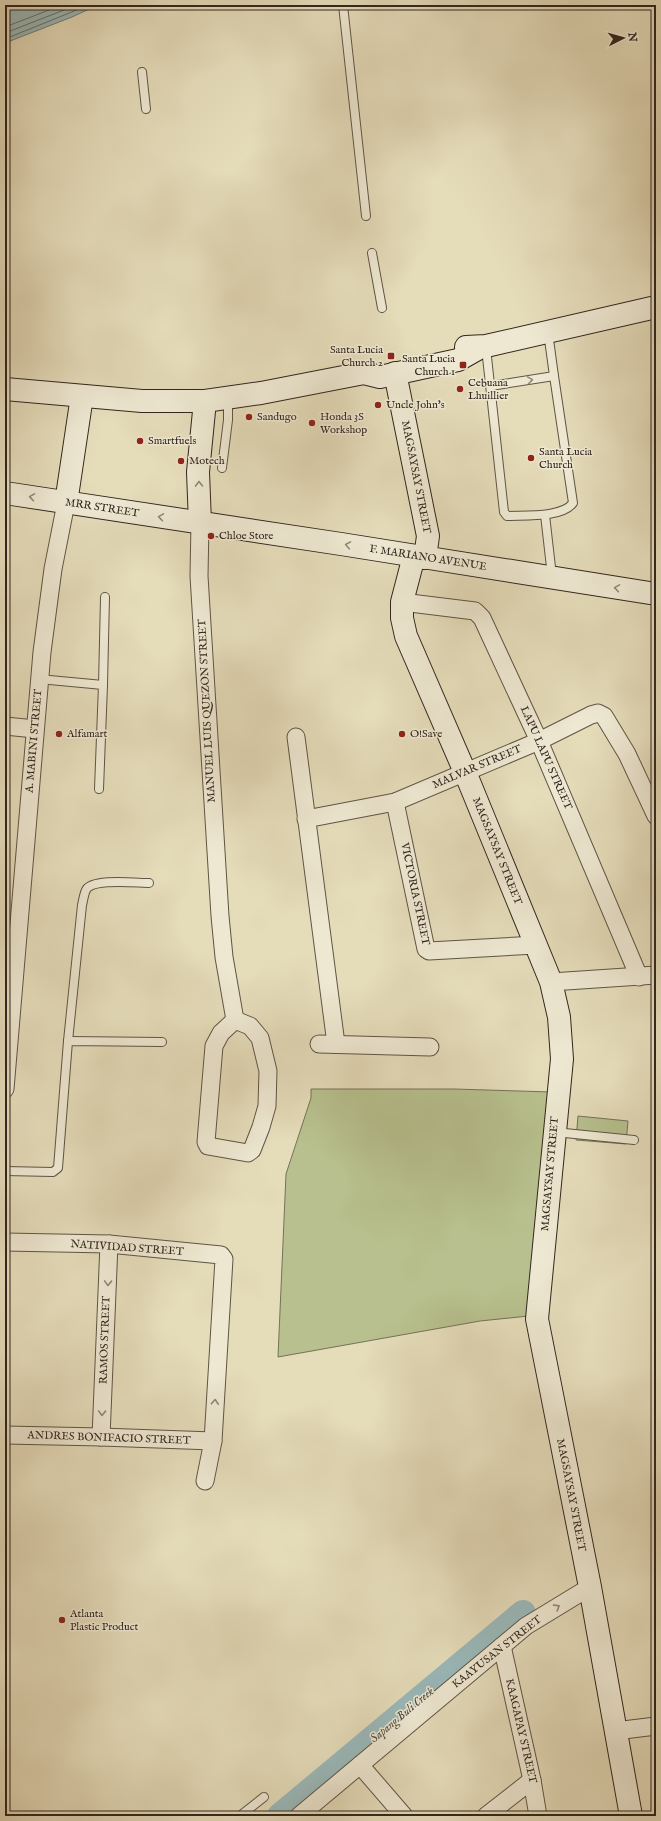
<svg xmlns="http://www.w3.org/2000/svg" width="661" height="1821" font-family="'IM FELL English',serif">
<rect width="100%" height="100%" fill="#e5dcba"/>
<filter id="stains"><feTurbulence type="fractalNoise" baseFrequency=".005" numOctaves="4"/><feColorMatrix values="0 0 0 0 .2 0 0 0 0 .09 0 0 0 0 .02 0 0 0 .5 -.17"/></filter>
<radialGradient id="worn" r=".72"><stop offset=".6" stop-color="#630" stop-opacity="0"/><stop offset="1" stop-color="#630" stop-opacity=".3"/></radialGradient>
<g fill="#b7c08e" stroke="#747356">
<polygon points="311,1089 454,1089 551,1092 529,1316 480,1321 278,1357 286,1174 311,1098"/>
<polygon points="578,1116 628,1121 626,1144 576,1140"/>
</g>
<polygon fill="#9ab9ba" stroke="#707e7c" points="5,5 98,5 72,17 5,43"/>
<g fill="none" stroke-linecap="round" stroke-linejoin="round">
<g stroke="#66706c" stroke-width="1">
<polyline points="5,27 62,5"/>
<polyline points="5,33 77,5"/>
<polyline points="5,39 89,5"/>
</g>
<polyline stroke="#9ab9ba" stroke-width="26" points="280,1816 523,1613"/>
<defs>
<g id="lane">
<polyline points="343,5 366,216"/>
<polyline points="142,72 146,109"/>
<polyline points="372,253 382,308"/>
<path d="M486 348 504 512 507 516C524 515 562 518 573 503L554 376"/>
<polyline points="491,386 554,376 548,332"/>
<polyline points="222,468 228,420 228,399"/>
<polyline points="545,515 552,576"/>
<polyline points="39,679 103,685 99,789"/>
<polyline points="103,685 105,597"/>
<path d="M68 1041 82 905C83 901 84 894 86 890 92 878 136 883 149 883"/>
<polyline points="555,1132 634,1140"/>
<polyline points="5,1171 53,1172 58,1168 68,1041 162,1042"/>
<polyline points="240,1816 264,1797"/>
</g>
<g id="street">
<polyline points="200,523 199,576 220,916 224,957 235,1020"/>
<polyline points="402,602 475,611 482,618 539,741 639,977"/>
<polyline points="5,726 35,729"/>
<polyline points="296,737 336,1044"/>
<polyline points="395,802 426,949 429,951 536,945"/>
<polyline points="306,819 395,802 539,741 591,715 598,713 604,716 627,754 656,816"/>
<polyline points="551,982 656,975"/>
<polygon points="235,1020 250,1026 260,1038 268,1071 267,1106 261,1127 252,1150 248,1153 208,1146 206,1142 214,1046 221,1033"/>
<polyline points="319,1044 430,1047"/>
<polyline points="5,1089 42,652 53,569 66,503"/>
<polyline points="5,1242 109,1244 221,1255 224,1259 213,1441 205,1481"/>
<polyline points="5,1435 101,1437 213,1441"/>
<polyline points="101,1437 109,1244"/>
<polyline points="502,1646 532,1780 538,1816"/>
<polyline points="615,1731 656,1726"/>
<polyline points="360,1765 404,1816"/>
<polyline points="299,1816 526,1626 590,1587"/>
<polyline points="486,1816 532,1780"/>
</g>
<g id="secondary">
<polyline points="466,347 486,346 656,307"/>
<polyline points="395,373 428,536 425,558"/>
<polyline points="5,389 142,401 205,401 261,393 364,373 380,377 458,360 481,347"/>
<polyline points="5,493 341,544 656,594"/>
<polyline points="66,503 82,396"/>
<polyline points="200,523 198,472 205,401"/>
<polyline points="414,556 402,602 402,618 406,636 465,772 551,982 559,1017 562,1059 537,1319 590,1587 631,1816"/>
</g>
</defs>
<use href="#lane" stroke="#5f5445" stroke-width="10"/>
<use href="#street" stroke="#5f5445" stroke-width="19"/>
<use href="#secondary" stroke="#32261e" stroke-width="24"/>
<use href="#lane" stroke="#eee8d2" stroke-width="8"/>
<use href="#street" stroke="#eee8d2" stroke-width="17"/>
<use href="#secondary" stroke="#eee8d2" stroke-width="22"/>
</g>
<defs><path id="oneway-chevron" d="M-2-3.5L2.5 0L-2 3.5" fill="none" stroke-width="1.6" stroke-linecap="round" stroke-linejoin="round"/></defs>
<g stroke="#908778">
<use href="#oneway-chevron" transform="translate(530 380) rotate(-9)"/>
<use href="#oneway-chevron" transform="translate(199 484) rotate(-91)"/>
<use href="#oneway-chevron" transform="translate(32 497) rotate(-171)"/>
<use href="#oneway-chevron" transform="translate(161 517) rotate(-171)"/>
<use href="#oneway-chevron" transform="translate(348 545) rotate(-170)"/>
<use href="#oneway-chevron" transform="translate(617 588) rotate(-171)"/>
<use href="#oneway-chevron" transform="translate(108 1283) rotate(92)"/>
<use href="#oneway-chevron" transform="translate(215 1402) rotate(-87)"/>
<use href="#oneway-chevron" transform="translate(102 1413) rotate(92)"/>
<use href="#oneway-chevron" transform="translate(557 1607) rotate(-32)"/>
</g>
<g fill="#8f2418" stroke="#eee8d2" stroke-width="1.5">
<rect x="387" y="352" width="8" height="8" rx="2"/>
<rect x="459" y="361" width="8" height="8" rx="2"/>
<circle cx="460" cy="389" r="4"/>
<circle cx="378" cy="405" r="4"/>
<circle cx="249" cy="417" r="4"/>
<circle cx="312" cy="423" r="4"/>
<circle cx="140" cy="441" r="4"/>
<circle cx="531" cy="458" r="4"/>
<circle cx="181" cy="461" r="4"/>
<circle cx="211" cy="536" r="4"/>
<circle cx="59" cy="734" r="4"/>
<circle cx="402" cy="734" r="4"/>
<circle cx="62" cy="1620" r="4"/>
</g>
<g text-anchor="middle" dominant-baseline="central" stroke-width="3" stroke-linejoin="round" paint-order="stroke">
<g font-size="11" fill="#32261e" stroke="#eee8d2" text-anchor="start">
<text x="383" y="350" text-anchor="end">Santa Lucia<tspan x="383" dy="13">Church 2</tspan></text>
<text x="455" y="359" text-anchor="end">Santa Lucia<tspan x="455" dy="13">Church 1</tspan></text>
<text x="468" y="383">Cebuana<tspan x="468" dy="13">Lhuillier</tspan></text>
<text x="386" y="405">Uncle John's</text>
<text x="257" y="417">Sandugo</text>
<text x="320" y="417">Honda 3S<tspan x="320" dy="13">Workshop</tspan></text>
<text x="148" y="441">Smartfuels</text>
<text x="539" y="452">Santa Lucia<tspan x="539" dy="13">Church</tspan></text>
<text x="189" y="461">Motech</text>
<text x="219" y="536">Chloe Store</text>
<text x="67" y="734">Alfamart</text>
<text x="410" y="734">O!Save</text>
<text x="70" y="1614">Atlanta<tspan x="70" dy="13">Plastic Product</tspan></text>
</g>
<g font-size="11" fill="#32261e" stroke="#eee8d2">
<text transform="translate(416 477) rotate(79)">MAGSAYSAY STREET</text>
<text transform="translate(102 508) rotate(9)">MRR STREET</text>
<text transform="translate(428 558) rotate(9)">F. MARIANO AVENUE</text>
<text transform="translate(207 711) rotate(-93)">MANUEL LUIS QUEZON STREET</text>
<text transform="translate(34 741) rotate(-85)">A. MABINI STREET</text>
<text transform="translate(546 758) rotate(66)">LAPU LAPU STREET</text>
<text transform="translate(477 767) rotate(-23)">MALVAR STREET</text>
<text transform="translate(497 851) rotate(68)">MAGSAYSAY STREET</text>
<text transform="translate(415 894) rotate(78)">VICTORIA STREET</text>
<text transform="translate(550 1174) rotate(-85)">MAGSAYSAY STREET</text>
<text transform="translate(127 1248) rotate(4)">NATIVIDAD STREET</text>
<text transform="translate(105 1340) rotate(-88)">RAMOS STREET</text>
<text transform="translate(109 1438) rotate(2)">ANDRES BONIFACIO STREET</text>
<text transform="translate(571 1495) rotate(79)">MAGSAYSAY STREET</text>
<text transform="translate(497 1652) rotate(-38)">KAAYUSAN STREET</text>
<text transform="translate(521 1731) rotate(77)">KAAGAPAY STREET</text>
</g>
<g font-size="12" font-style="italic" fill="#4c4b45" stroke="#eee8d2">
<text transform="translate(402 1715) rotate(-40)">Sapang Buli Creek</text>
</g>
</g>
<rect width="661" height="1821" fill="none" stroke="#e5dcba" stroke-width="20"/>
<rect x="6" y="6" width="649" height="1809" fill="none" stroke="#32261e" stroke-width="2"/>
<rect x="10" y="10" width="641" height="1801" fill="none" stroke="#32261e"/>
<g transform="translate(623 38) rotate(84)" stroke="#eee8d2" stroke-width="3" paint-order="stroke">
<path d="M0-3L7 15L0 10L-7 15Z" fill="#32261e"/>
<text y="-6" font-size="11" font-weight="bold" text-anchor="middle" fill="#32261e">N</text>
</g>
<rect width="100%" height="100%" filter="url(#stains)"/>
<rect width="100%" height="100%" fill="url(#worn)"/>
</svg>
